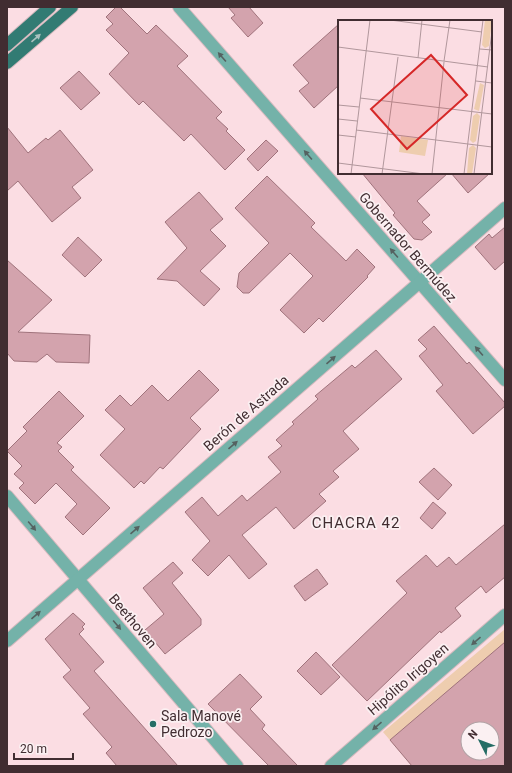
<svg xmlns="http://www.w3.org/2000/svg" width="512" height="773" font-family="Roboto,sans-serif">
<rect width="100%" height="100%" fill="#fbdde3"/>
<path fill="#eecdaf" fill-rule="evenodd" d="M505 629V766H412L383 732ZM468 729H492V753H468Z"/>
<g fill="#d3a3ad" stroke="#a0737c" fill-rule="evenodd">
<polygon points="116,7 120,7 147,34 156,25 188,56 177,66 222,112 216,118 228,129 226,131 245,150 225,170 191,134 184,141 143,101 139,105 109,74 129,53 106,30 113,24 106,17"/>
<polygon points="228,7 249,7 263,23 248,37 231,18 235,15"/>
<polygon points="339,24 339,85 314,108 299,91 309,83 293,65"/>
<polygon points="79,71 100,93 81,110 60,88"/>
<polygon points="7,127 28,153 46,138 48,140 60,130 93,170 72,187 81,198 52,222 18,181 7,191"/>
<polygon points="266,140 278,151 258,171 247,159"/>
<polygon points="362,173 448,173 417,201 430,215 422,222 432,232 422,240 414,239 393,215 395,213"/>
<polygon points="451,173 490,173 468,193"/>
<polygon points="267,176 315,223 311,227 346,261 357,249 375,267 367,276 368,277 323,322 319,318 304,333 280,310 313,276 290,253 249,293 243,293 237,287 239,273 269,243 235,208"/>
<polygon points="199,192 223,219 210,230 226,246 200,271 220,289 204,306 177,281 157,279 187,248 165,222"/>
<polygon points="505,227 505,261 495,270 475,247 489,234 492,238"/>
<polygon points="78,237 102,260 85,277 62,255"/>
<polygon points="7,260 52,300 18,332 90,335 89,363 56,362 47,354 37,362 14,361 7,353"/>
<polygon points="434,326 467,364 469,362 505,403 505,406 473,434 436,391 443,385 419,356 427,349 418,340"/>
<polygon points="376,350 402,379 343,431 359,449 333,471 339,477 319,494 326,501 294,529 276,507 242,535 267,564 249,579 229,555 208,576 192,560 210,541 185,512 202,497 218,516 242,495 247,501 281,472 268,457 282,446 276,440 294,424 292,422 318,399 315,396 352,365 355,368"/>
<polygon points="199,370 219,390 190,418 201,429 163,469 160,467 144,484 141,481 134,488 100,455 125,429 105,410 120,395 131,406 152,385 168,401"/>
<polygon points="59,391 84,416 57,443 62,447 58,451 74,467 71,470 110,508 83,535 65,517 77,504 56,483 35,504 19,488 24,483 14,474 22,466 7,451 27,431 23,427"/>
<polygon points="434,468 452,485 438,500 419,482"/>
<polygon points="433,502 446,513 432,529 420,518"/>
<polygon points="505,524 505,577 486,593 481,586 455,608 461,616 441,633 440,631 367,701 332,665 407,593 396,581 426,555 437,567 449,557 456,565"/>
<polygon points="173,562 183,573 172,583 201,619 201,625 165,654 145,630 164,614 143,588"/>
<polygon points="317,569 328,584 305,601 294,586"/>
<polygon points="73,613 85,624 82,627 84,629 79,634 104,662 94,671 178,766 117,766 106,753 112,747 83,714 90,708 63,677 71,670 45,639"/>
<path d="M505 642V766H412L390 740ZM468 729H492V753H468Z"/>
<polygon points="316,652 340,677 321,695 297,671"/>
<polygon points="240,674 262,697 250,709 265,725 262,729 298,766 269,766 208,704"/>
</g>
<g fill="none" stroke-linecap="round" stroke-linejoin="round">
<defs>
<g id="minor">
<polyline points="179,7 505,380"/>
<polyline points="7,496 237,766"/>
<polyline points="7,641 505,208"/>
<polyline points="331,766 505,615"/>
</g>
<g id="major">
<polyline points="7,45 50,7"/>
<polyline points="7,63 72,7"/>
</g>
</defs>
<use href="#minor" stroke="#d6babf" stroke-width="14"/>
<use href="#major" stroke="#d6babf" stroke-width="14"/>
<use href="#minor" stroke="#74b2a9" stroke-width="12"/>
<use href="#major" stroke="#327b73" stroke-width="12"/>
</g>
<defs><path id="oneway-solid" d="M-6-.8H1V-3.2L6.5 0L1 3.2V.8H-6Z"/></defs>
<use fill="#abc1bf" href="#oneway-solid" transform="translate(36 38) rotate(-41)"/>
<g fill="#556261">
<use href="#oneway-solid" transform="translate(222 57) rotate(-131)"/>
<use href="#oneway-solid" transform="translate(308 155) rotate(-131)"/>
<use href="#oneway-solid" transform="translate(394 253) rotate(-131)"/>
<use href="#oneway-solid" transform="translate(479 351) rotate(-131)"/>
<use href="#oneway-solid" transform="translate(331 360) rotate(-41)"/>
<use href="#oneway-solid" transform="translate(233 445) rotate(-41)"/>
<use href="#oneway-solid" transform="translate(32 526) rotate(50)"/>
<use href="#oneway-solid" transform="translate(135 530) rotate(-41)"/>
<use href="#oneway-solid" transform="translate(36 615) rotate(-41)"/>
<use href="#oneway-solid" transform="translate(117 625) rotate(50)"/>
<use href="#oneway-solid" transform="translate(476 641) rotate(139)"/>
<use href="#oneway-solid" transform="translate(377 726) rotate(139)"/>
</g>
<circle fill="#256d65" stroke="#fbf0f2" stroke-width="1.5" cx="153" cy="724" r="4"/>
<g text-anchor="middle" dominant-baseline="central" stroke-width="3.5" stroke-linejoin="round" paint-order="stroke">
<g font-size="14" fill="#412d31" stroke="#fbf0f2">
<text transform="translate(408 247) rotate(49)">Gobernador Bermúdez</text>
<text transform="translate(246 413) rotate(-41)">Berón de Astrada</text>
<text transform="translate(133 621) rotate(50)">Beethoven</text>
<text transform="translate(408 679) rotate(-41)">Hipólito Irigoyen</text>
</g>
<g font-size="14" fill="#412d31" stroke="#fbf0f2" text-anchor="start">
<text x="161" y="716">Sala Manové<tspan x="161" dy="16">Pedrozo</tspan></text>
</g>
<g font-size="15" letter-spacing="1" fill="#412d31" stroke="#fbf0f2">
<text x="356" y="523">CHACRA 42</text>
</g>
</g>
<g transform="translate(338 20)">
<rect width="154" height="154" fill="#fbdde3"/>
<path d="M147 0H154L151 26 147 28 144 25ZM142 63 146 65 141 91 136 89ZM139 93 142 96 138 121 135 123 132 120 135 96ZM63 116 90 120 87 136 61 132ZM135 125 138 128 134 154H129L131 128Z" fill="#eecdaf"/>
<path fill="none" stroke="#b1979c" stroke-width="1" d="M52 0 144 12M0 27 150 47M142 29 154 30M80 38 84 0M106 41 112 0M138 61 154 63M22 78 154 94M0 85 21 87M0 99 19 101M18 110 154 127M0 115 18 117M0 143 86 154M13 154 32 0M44 154 60 37M94 154 106 42M126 154 145 0M136 154 154 11"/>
<path fill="#d62828" fill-opacity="0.15" stroke="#d62828" stroke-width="2" d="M93 35 129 75 69 129 33 89Z"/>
<rect width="154" height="154" fill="none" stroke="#412d31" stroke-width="2"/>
</g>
<rect width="512" height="773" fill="none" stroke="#412d31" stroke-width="16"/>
<g transform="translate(480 741) rotate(312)"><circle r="19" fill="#fbf0f2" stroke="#b1a2a5"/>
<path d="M0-3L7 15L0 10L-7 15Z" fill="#256d65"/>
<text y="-6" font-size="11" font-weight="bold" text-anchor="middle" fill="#412d31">N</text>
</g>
<path d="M14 753v6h59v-6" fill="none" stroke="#412d31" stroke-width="2"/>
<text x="20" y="753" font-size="12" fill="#412d31" stroke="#fbf0f2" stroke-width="3" paint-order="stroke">20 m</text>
</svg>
